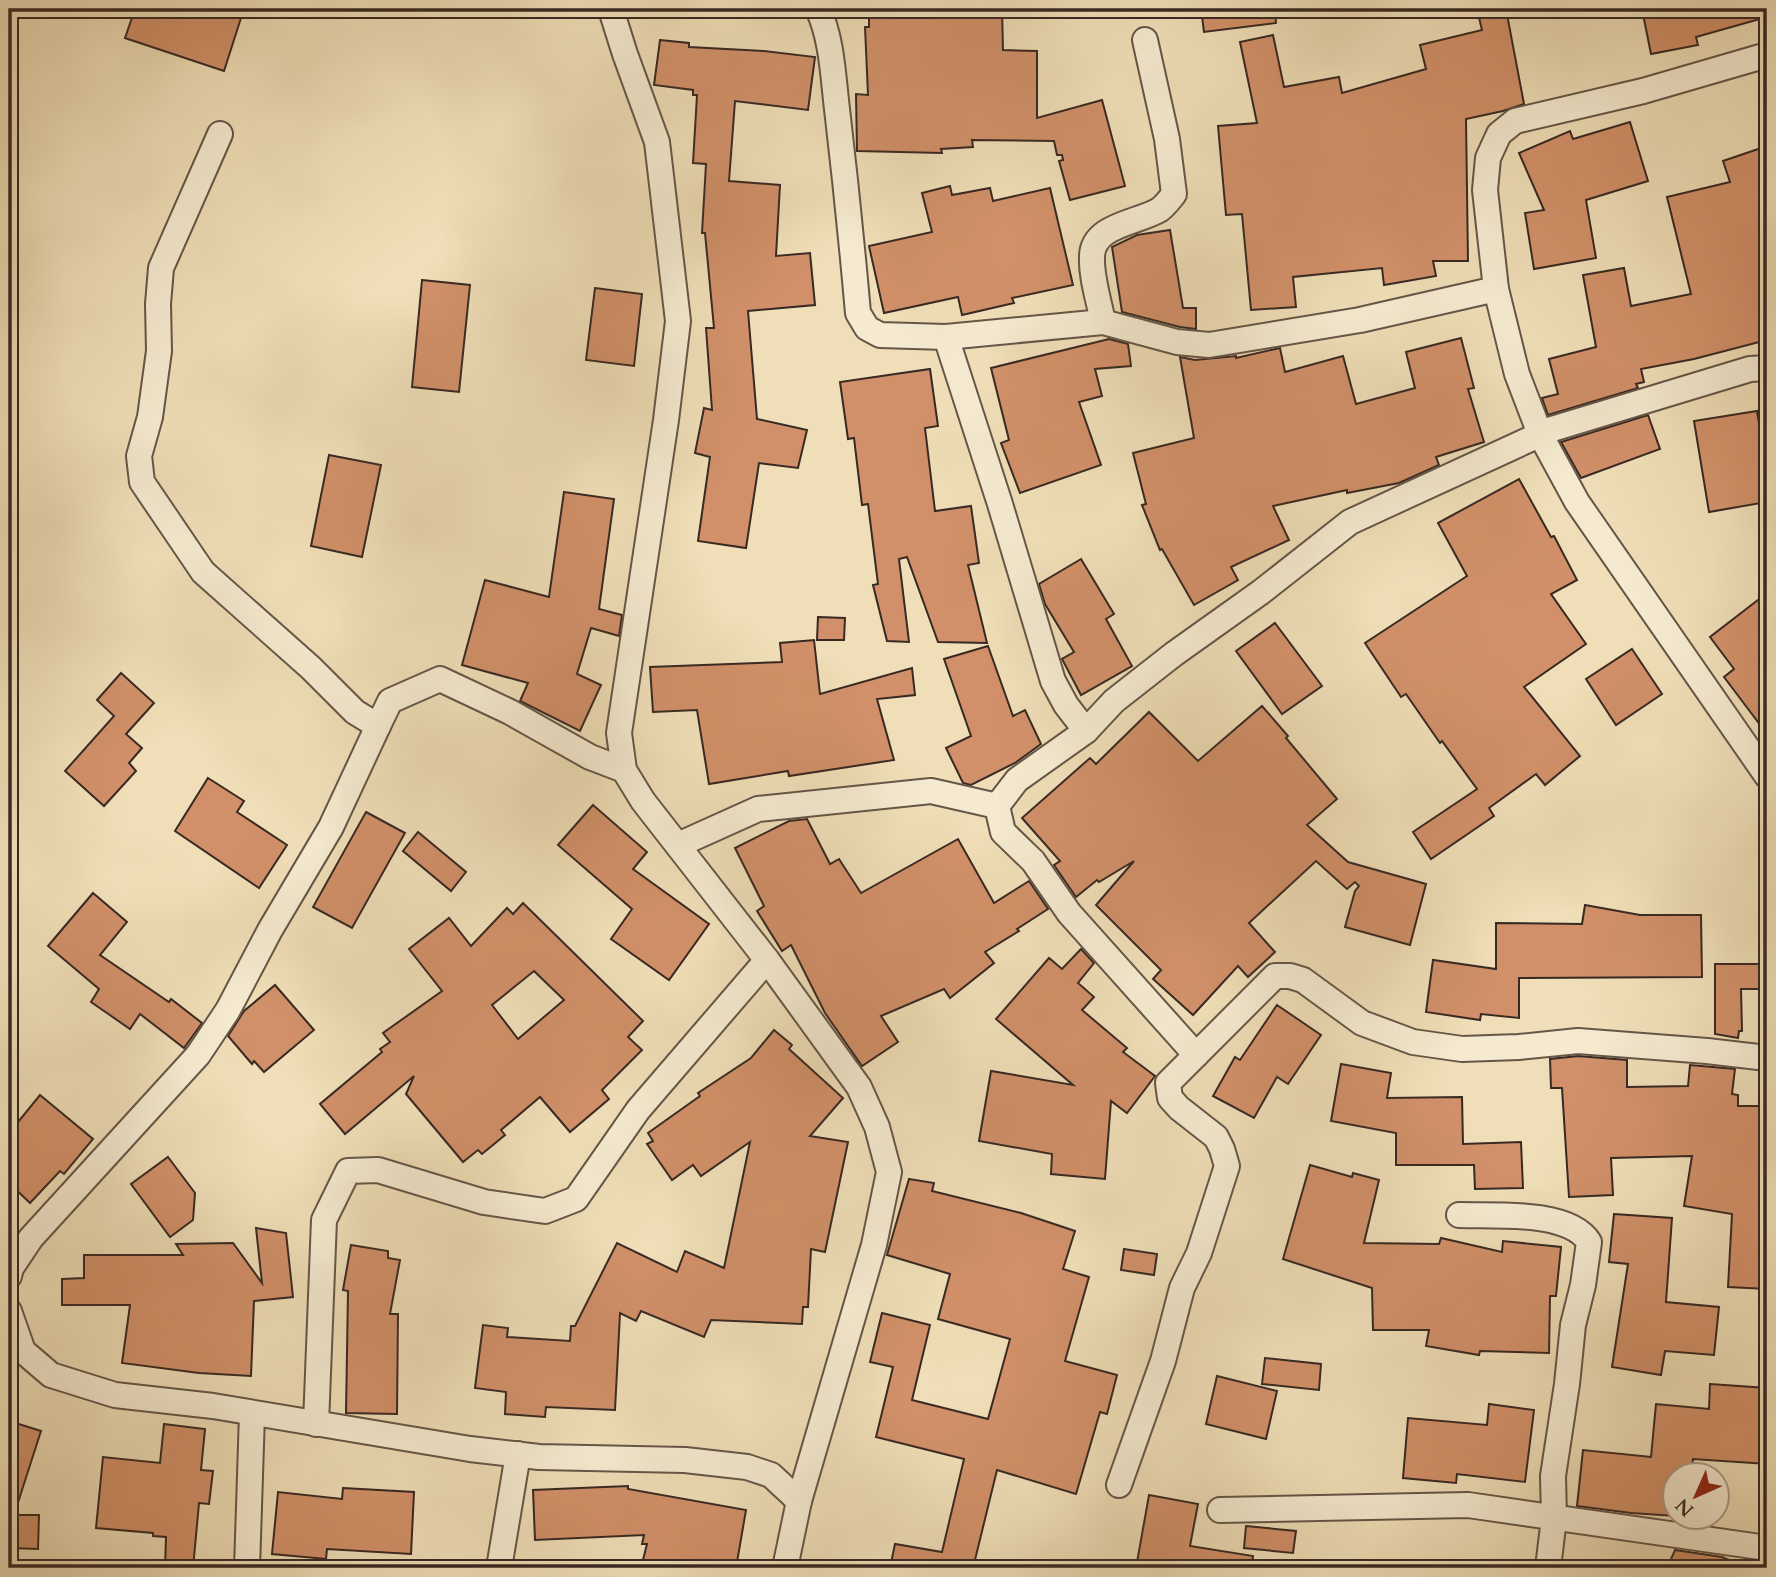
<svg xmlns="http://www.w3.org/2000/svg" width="1776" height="1577" font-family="Cardo,serif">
<rect width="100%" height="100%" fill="#efdeb7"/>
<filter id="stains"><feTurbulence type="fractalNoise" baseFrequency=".00286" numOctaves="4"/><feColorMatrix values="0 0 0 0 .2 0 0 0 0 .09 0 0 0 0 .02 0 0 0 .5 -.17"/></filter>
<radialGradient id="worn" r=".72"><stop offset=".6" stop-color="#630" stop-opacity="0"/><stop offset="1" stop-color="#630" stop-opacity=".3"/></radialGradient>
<g fill="#d19069" stroke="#382923" stroke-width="2" fill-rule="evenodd">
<polygon points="135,9 214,9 241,18 224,71 125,38"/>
<polygon points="869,9 1002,9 1003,50 1037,51 1037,118 1102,100 1125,186 1070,200 1059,161 1063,160 1062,155 1057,155 1054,141 972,140 973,147 941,149 942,153 857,151 856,94 868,95 865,27 869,27"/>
<polygon points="1201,9 1275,9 1276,23 1204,32"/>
<polygon points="1477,9 1506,9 1524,104 1503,111 1466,119 1468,261 1433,261 1436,276 1384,285 1382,268 1293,277 1296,307 1251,310 1242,214 1226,215 1218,126 1257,123 1240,42 1273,35 1284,87 1339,77 1342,93 1426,69 1420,45 1482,30"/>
<polygon points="1642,9 1767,9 1767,17 1696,37 1698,45 1651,54"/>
<polygon points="660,40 689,43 689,47 764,51 815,57 808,110 735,101 729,181 780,185 776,256 810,253 815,305 748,311 757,419 807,430 798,468 759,463 746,548 698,541 710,457 695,453 704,408 712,410 706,328 714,328 705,233 702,233 706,164 693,163 697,95 693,95 693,90 654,85"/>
<polygon points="1630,122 1648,181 1586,200 1596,258 1534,269 1525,213 1544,210 1519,153 1570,131 1573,139"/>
<polygon points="1761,148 1767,165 1767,340 1694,359 1641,369 1644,382 1636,384 1638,388 1548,415 1542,398 1558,394 1549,359 1596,347 1583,275 1624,268 1631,306 1691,294 1667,197 1730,182 1723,161"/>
<polygon points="950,186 952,195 990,188 993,201 1050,188 1073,285 1012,298 1014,303 962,315 958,297 884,313 869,246 932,232 922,193"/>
<polygon points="1170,230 1183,308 1196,308 1196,329 1180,327 1122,312 1112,247 1137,235"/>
<polygon points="422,280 470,285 459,392 412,387"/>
<polygon points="595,288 642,294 634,366 586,360"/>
<polygon points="1461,338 1474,388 1468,389 1484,442 1436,457 1439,465 1399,483 1347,493 1347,490 1273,506 1289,540 1231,567 1238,580 1194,605 1162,549 1160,550 1142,505 1146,504 1133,453 1194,438 1180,357 1195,360 1236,356 1236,358 1280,348 1285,372 1343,356 1356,404 1415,388 1406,352"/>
<polygon points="1109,339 1128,344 1131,366 1095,369 1102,396 1079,402 1101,465 1020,493 1001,443 1009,440 991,368"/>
<polygon points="930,369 938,426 925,428 935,511 971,506 979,563 968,565 987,643 938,642 907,557 899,559 909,642 887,641 873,585 878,584 868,504 862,505 854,438 848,439 840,382"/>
<polygon points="1757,411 1767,473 1767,502 1709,512 1694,421"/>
<polygon points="1648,415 1660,449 1581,478 1561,442"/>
<polygon points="329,455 381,465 362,557 311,546"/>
<polygon points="1519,479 1551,537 1554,536 1577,580 1551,594 1586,644 1524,687 1580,756 1545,785 1536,774 1489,808 1494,816 1431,859 1413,832 1477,789 1442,741 1440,743 1406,694 1401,697 1365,643 1467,576 1438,523"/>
<polygon points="564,492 614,499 599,609 622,615 619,636 591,628 577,674 601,685 580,731 520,701 528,683 462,665 485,580 549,597"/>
<polygon points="1081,559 1114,614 1106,619 1132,666 1081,695 1062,659 1074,652 1045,604 1039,584"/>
<polygon points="1767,593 1767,734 1724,677 1734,669 1710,637"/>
<polygon points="818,617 845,618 844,640 817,640"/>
<polygon points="1275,623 1322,686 1282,714 1236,651"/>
<polygon points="814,640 820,694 912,668 915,695 877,699 894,760 789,776 788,771 709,784 697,710 653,712 650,667 782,662 780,643"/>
<polygon points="988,646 1013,716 1025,710 1041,744 1015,763 971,785 963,783 946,748 971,736 944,659"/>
<polygon points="1632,649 1662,694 1616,725 1586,679"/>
<polygon points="121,673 154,703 126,734 142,748 129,763 136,771 104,806 65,771 114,716 97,700"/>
<polygon points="1262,706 1288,736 1286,738 1337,799 1307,825 1348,862 1426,884 1410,945 1345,927 1355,891 1359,886 1355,882 1347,889 1316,861 1249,923 1275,952 1248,977 1238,966 1193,1015 1153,979 1161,970 1096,905 1134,861 1099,882 1097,880 1076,897 1054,865 1060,861 1022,818 1090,758 1096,764 1149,712 1198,761"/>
<polygon points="208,778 244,801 237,812 287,845 259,888 175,831"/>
<polygon points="593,805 647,852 633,869 709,924 669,980 611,939 632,909 558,845"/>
<polygon points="366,812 405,833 352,928 313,907"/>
<polygon points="807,819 830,864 839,859 861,893 958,839 994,903 1029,881 1048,909 1017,929 1019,931 985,952 994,963 950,998 944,989 881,1016 898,1042 862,1066 825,1013 791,945 782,951 757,911 764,906 735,848 789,821"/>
<polygon points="418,832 466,872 451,891 403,851"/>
<polygon points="93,893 127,922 100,955 169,1002 171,999 202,1023 184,1048 140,1014 130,1029 91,1002 99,989 48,946"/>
<path d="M523 903 643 1021 628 1037 642 1050 602 1090 609 1099 570 1132 540 1097 501 1130 505 1135 482 1154 478 1150 463 1162 406 1094 414 1076 345 1134 320 1104 382 1052 380 1049 390 1042 383 1033 442 991 409 949 449 918 471 946 507 908 513 914ZM534 971 564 1000 518 1039 492 1005Z"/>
<polygon points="1585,905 1640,915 1701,915 1702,977 1519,978 1519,1018 1481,1014 1480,1020 1426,1012 1433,960 1496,969 1496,923 1582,924"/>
<polygon points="1081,949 1094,963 1078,983 1094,997 1082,1010 1127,1048 1123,1052 1155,1076 1127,1113 1111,1101 1105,1179 1051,1174 1052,1154 979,1141 991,1071 1073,1085 996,1019 1049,958 1062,969"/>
<polygon points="1715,964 1767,964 1767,989 1741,989 1742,1031 1739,1031 1738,1038 1715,1034"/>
<polygon points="275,985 314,1030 264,1072 254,1061 252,1064 228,1036 244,1011"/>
<polygon points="1277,1005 1321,1035 1288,1084 1277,1077 1254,1118 1213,1096 1235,1057 1240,1060"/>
<polygon points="774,1030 792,1045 789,1049 843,1098 810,1136 848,1142 825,1252 811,1249 808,1307 803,1307 802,1324 711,1320 704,1337 641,1311 636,1321 620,1313 615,1410 546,1407 545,1417 505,1414 506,1392 475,1388 483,1325 508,1328 507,1337 570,1341 571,1326 575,1326 617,1243 677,1272 685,1251 724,1268 750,1142 701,1176 693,1165 672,1180 647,1144 653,1141 648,1133 700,1096 698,1093 751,1058"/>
<polygon points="1578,1056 1627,1060 1627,1087 1688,1086 1690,1065 1735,1069 1732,1094 1738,1095 1738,1106 1767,1106 1767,1289 1728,1287 1732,1214 1684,1206 1692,1156 1611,1158 1613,1195 1569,1197 1562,1088 1551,1088 1550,1059"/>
<polygon points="1341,1064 1391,1073 1387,1098 1462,1097 1463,1144 1521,1142 1523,1188 1475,1189 1474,1165 1396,1165 1396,1133 1331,1121"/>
<polygon points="40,1095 93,1139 64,1174 60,1171 30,1203 9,1183 9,1133"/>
<polygon points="168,1157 195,1193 193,1220 170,1237 131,1184"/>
<polygon points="1310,1165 1352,1177 1353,1173 1379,1180 1364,1243 1439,1244 1441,1238 1502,1252 1503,1241 1561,1247 1556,1296 1550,1296 1549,1353 1480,1351 1479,1355 1426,1346 1429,1330 1373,1330 1372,1288 1283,1259"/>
<polygon points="909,1179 934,1183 932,1191 1021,1213 1075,1231 1063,1269 1089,1277 1065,1361 1117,1375 1107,1414 1100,1412 1076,1494 997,1470 973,1568 890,1568 895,1544 942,1552 964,1459 876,1437 893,1367 870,1362 882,1313 930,1325 912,1400 988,1419 1010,1339 938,1319 950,1274 887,1255"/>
<polygon points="1614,1214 1672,1218 1666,1302 1719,1307 1714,1355 1665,1351 1661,1375 1612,1367 1628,1264 1609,1262"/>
<polygon points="256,1228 286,1233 293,1297 254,1301 251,1376 199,1373 122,1363 130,1305 62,1305 62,1279 84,1278 84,1255 183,1255 176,1244 233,1243 262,1283"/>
<polygon points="351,1245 388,1251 388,1258 400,1260 390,1314 398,1314 397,1414 346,1413 348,1291 343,1290"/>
<polygon points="1124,1249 1157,1254 1154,1275 1121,1270"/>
<polygon points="1265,1358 1321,1364 1319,1390 1262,1384"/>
<polygon points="1217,1376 1277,1391 1266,1439 1206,1424"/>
<polygon points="1710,1384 1767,1388 1767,1464 1693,1459 1691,1475 1675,1475 1675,1516 1631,1513 1577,1506 1583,1450 1651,1457 1656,1404 1709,1409"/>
<polygon points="1489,1404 1534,1410 1525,1482 1457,1474 1456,1483 1403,1478 1408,1418 1487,1425"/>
<polygon points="9,1421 41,1431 14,1515 39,1515 38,1549 9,1548"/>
<polygon points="164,1424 205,1429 201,1470 213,1471 209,1504 199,1503 193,1568 165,1568 166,1537 153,1536 153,1533 96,1528 103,1457 160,1463"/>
<polygon points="628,1486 628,1489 746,1510 736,1568 641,1568 647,1544 642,1544 644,1535 535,1540 533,1490"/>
<polygon points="343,1488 414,1492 411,1554 327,1549 326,1559 272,1554 278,1492 342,1499"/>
<polygon points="1149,1495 1198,1504 1190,1546 1253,1556 1252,1568 1136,1568"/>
<polygon points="1246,1526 1296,1531 1293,1553 1244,1548"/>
<polygon points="1675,1550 1722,1557 1748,1568 1667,1568"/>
</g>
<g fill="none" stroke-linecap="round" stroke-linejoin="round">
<defs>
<g id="street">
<polyline points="615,9 613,16 625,54 657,142 678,321 666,420 619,733 624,770 643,801 767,960 859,1087 877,1127 889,1172 874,1245 799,1501 785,1568"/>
<path d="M818 9C832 39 833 76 837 109 845 177 852 245 858 313L867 328 880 335 946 337 1103 322 1177 342 1209 345 1360 320 1496 289"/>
<polyline points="1767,55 1643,91 1515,121 1499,134 1488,158 1485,190 1496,289 1517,374 1540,434 1577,502 1767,776"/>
<polyline points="220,134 161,268 158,304 159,351 150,417 139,456 142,482 203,572 311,668 355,712 378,726 390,701 440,679 510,712 590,757 624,770"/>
<path d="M1103 322C1099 301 1091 277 1092 257 1092 225 1137 223 1159 210 1165 206 1169 200 1174 194L1167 139 1145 40"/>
<polyline points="946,337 1000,504 1053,681 1066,705 1086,731"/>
<polyline points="678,845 758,809 931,791 997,806"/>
<polyline points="1196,1055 1069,913 1033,861 1003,832 997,806 1017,780 1086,731 1114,701 1174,654 1261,592 1350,522 1552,429 1750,369 1767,368"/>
<path d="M1459 1215C1494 1216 1569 1210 1589 1242L1583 1285 1573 1325 1567 1384 1553 1476 1554 1518 1548 1568"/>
<polyline points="9,1276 11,1268 31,1238 198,1055 228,1010 270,930 331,827 378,726"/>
<polyline points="9,1311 23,1351 51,1375 115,1395 213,1406 470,1449 539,1457 685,1460 747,1467 771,1475 799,1501"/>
<polyline points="316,1424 324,1220 348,1171 378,1170 484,1202 545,1211 576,1199 638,1110 767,960"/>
<polyline points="1119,1485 1163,1361 1182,1288 1199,1253 1227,1166 1222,1149 1216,1137 1179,1108 1170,1098 1168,1083 1275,976 1290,976 1303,980 1362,1023 1413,1042 1462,1049 1519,1047 1578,1041 1707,1051 1767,1058"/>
<polyline points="1220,1510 1468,1505 1767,1548"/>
<polyline points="247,1568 252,1414"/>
<polyline points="499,1568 518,1454"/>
</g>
</defs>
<use href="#street" stroke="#665648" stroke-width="28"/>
<use href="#street" stroke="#f5ead0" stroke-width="24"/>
</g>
<rect width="1776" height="1577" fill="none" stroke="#efdeb7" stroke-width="35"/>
<rect x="10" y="10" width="1755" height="1556" fill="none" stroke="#382923" stroke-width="3.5"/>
<rect x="18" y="18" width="1741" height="1542" fill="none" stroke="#382923" stroke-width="2"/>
<g transform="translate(1696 1496) rotate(225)"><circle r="33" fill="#f5ead0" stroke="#a99d8b" stroke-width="2"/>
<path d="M0-5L12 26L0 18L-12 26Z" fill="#8f2418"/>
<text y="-10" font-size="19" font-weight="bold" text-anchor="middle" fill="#382923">N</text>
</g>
<rect width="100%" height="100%" filter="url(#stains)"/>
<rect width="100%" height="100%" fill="url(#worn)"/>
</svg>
